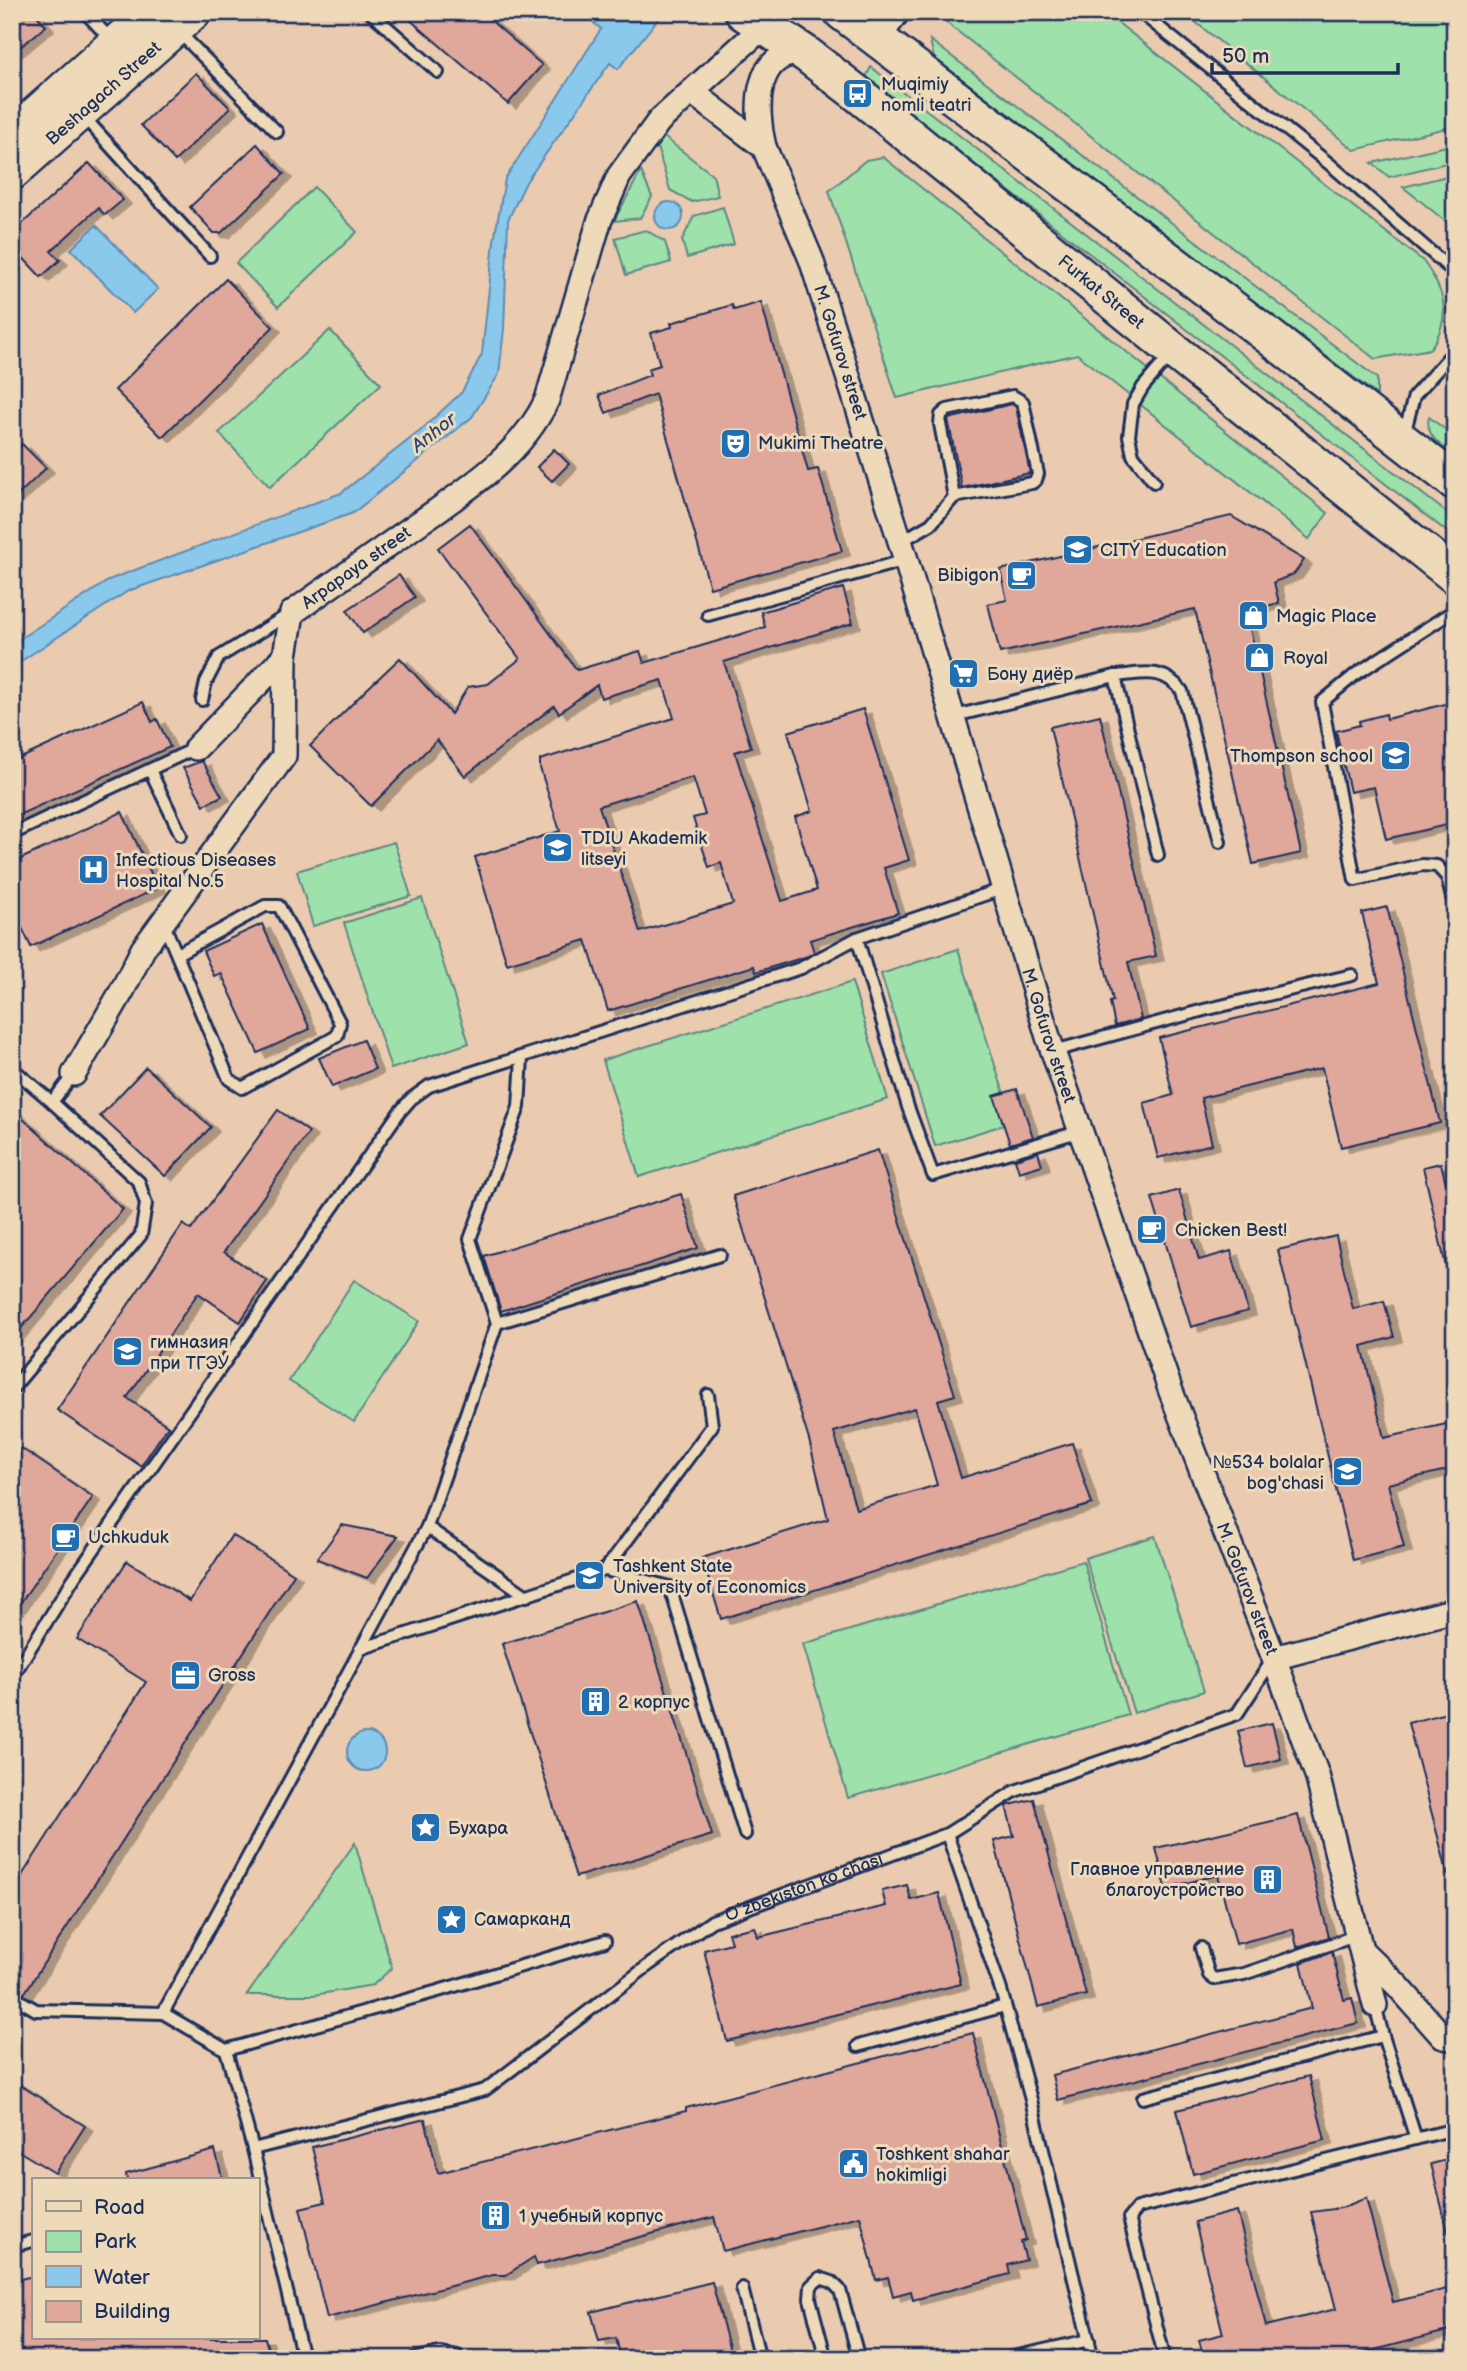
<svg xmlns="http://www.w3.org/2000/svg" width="1467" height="2371" font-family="'Balsamiq Sans',sans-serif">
<defs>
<filter id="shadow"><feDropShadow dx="8" dy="4.5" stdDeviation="0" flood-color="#0004"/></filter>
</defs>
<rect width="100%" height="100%" fill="#eacbaf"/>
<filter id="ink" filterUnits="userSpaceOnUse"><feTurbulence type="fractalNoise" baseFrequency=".0143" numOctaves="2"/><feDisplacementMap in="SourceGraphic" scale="14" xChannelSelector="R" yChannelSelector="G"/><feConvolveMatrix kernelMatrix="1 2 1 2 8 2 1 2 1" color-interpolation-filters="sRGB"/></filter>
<g filter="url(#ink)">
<g fill="#9fe1ab" stroke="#5d8884" stroke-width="2">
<path d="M947 12H1104L1423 261C1445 291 1453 317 1430 349L1375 359 952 27 942 19Z"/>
<polygon points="1183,12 1455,12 1455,126 1354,150"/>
<polygon points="930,40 1377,378 1377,395 934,58"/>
<polygon points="871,67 1455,519 1455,538 865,79"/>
<polygon points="664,137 713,175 718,196 692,202 670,190 657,147"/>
<polygon points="1455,144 1455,161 1389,177 1372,163"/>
<polygon points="883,157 1328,513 1309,539 1077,354 897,398 829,191 866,160"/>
<polygon points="641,171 652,197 640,218 614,221"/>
<polygon points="1455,174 1455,229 1403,187"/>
<polygon points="314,187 357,232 278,307 236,263"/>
<polygon points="723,207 734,244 687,258 682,240 694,216"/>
<polygon points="646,230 665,242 671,262 626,275 615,238"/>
<polygon points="330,330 381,384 270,487 219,433"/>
<path d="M1429 417 1455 437V457C1442 447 1424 435 1429 417Z"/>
<polygon points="394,842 411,896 313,926 297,871"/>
<polygon points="422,898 469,1043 391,1069 344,923"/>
<polygon points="958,949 1013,1122 935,1146 881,974"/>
<polygon points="852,982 888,1099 639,1177 603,1060"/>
<polygon points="354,1280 419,1321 354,1422 289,1381"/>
<polygon points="1155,1536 1204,1691 1134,1713 1085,1558"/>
<polygon points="1083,1561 1128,1715 848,1798 803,1644"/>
<polygon points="355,1843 392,1968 373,1985 314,1995 247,1995"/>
</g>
<g fill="#8bc9ec" stroke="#5e8bb3" stroke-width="2">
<polygon points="602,12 656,12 653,15 658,19 618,69 610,63 526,182 508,220 504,329 499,374 472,417 353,513 128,591 12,667 12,644 111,579 341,493 420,431 462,392 482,354 494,241 505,179 601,29 594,23"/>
<circle cx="669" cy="216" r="14"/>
<polygon points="96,225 158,289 133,313 71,249"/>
<circle cx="366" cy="1752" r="19"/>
</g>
<g fill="#e0a79b" stroke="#1b2f5e" stroke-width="2" fill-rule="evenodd" filter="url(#shadow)">
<polygon points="12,12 34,12 46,26 12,54"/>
<polygon points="401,12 481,12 542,65 508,104"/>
<polygon points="196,73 230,108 175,161 141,125"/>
<polygon points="257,144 284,174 221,233 214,233 190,207"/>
<polygon points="89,163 123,200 105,215 98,208 51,251 60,260 41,277 12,246 12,233"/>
<polygon points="226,279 273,327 162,437 115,390"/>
<polygon points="761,302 808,471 818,469 842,551 710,588 655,394 606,413 599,395 650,375 648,369 660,365 651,333 672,327 671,323 732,305 734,310"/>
<polygon points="1012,404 1016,407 1030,473 962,488 948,419"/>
<polygon points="22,444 46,468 12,501 12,454"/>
<polygon points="554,449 569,464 552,481 537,467"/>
<polygon points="1231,516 1304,560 1294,574 1274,582 1279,603 1246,611 1301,853 1253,864 1195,609 1000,653 988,604 1007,600 1000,570"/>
<path d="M470 524 577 670 640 651 644 663 765 627 761 612 843 588 853 623 724 662 751 747 735 752 782 901 817 890 795 817 812 811 788 732 863 709 909 860 884 868 898 913 810 940 814 952 808 956 756 972 754 966 608 1011 586 940 507 964 475 857 560 831 540 768V760L674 718 662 680 601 698 597 685 559 713 554 706 465 776 437 740 371 806 310 746 366 690 400 658 451 714 468 687 488 684 520 659 438 548ZM693 777 705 815 693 818 701 843 709 867 721 863 733 904 640 932 599 806Z"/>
<polygon points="399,575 415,597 363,633 347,610"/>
<polygon points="143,702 152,722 157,719 170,747 12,818 12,762"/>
<polygon points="1449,703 1451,711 1455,710 1455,823 1386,839 1374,787 1350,792 1336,731 1360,725 1359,721 1386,714 1387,719"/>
<polygon points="1100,715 1156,956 1128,962 1141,1019 1115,1026 1110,1002 1113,1001 1050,727"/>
<polygon points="202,761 222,796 204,805 183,768"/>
<polygon points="122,812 158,888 31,947 12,907 12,863"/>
<polygon points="1387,907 1440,1123 1341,1147 1322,1068 1201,1098 1212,1144 1158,1158 1144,1103 1173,1095 1159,1038 1379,983 1362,913"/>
<polygon points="262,924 310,1029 258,1053 221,973 214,976 203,951"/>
<polygon points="363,1040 375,1069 332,1087 319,1058"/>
<polygon points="146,1067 211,1127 165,1176 100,1116"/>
<polygon points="1017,1089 1033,1137 1010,1144 994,1096"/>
<polygon points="12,1109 123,1209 12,1339"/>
<polygon points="278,1110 309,1132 224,1252 267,1281 240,1322 198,1293 127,1398 168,1426 141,1466 57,1410 183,1224 191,1230"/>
<path d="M878 1150 955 1395 938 1400 961 1478 1072 1443 1092 1504 721 1619 702 1558 828 1519 809 1440 733 1196ZM915 1408 937 1485 856 1509 834 1432Z"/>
<polygon points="1038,1152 1042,1165 1019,1172 1015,1159"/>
<polygon points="1441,1163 1455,1221 1455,1270 1447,1271 1423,1167"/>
<polygon points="1179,1190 1199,1260 1231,1251 1248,1311 1191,1327 1152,1198"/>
<polygon points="681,1194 698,1248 501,1311 484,1256"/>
<polygon points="1336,1236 1353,1309 1384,1301 1394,1337 1362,1346 1384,1438 1455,1422 1455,1468 1388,1484 1404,1547 1353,1560 1278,1250"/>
<polygon points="21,1448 93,1497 12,1615 12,1461"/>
<polygon points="342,1525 398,1536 367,1578 317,1559"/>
<polygon points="232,1535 294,1574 24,1994 12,1988 12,1891 146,1682 77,1639 127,1561 190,1601"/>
<polygon points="638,1601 712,1835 576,1877 502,1644"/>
<polygon points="1450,1712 1455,1728 1455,1875 1448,1875 1408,1723"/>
<polygon points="1272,1723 1281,1759 1247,1768 1238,1731"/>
<polygon points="1034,1799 1086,1995 1038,2007 994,1841 1014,1836 1006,1806"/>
<polygon points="1298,1815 1329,1937 1297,1947 1293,1929 1236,1944 1218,1875 1166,1888 1156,1848"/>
<polygon points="907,1885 911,1900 939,1893 961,1984 727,2041 704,1950 731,1943 728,1933 755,1927 758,1937 886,1906 882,1891"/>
<polygon points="1332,1952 1344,2000 1352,1998 1358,2023 1058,2100 1052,2075 1312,2008 1301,1963"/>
<polygon points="973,2033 1026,2240 1021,2242 1026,2260 1008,2265 1010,2274 913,2300 911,2291 893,2296 888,2277 876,2280 860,2216 723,2251 714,2217 537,2265 534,2257 506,2275 493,2275 327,2318 300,2208 325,2202 312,2147 425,2119 438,2173 686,2111 686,2108"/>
<polygon points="1309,2076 1325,2140 1193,2174 1177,2110"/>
<polygon points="12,2080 85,2126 55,2173 12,2147"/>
<polygon points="215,2150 222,2177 209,2180 127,2180 126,2174"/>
<polygon points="1455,2158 1455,2231 1448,2232 1431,2164"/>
<polygon points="1366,2198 1393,2302 1455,2287 1455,2329 1339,2359 1204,2359 1199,2340 1223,2334 1195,2222 1237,2211 1266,2326 1336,2309 1311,2212 1341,2208"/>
<polygon points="33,2276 33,2338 265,2338 270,2356 257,2359 12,2359 12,2281"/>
<polygon points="712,2282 732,2359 621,2359 616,2338 599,2341 591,2312"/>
</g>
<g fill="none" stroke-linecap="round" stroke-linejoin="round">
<defs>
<g id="service">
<polyline points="85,12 112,41"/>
<polyline points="370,12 438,72"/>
<polyline points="1140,12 1332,166 1455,273"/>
<polyline points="178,31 277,132"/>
<polyline points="83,116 210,256"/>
<polyline points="1404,435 1414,396 1455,350"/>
<polyline points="1154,482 1133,455 1129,436 1133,404 1143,387 1172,353"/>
<polyline points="900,542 931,524 954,497 1032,483 1036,480 1038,474 1023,402 1013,396 947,410 941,415 940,424 954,497"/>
<polyline points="1455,610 1356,674 1322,702 1355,880 1422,865 1437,866 1447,877 1455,910"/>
<polyline points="708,615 906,560"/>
<path d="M1115 676C1143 674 1162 666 1182 691L1220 842"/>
<polyline points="202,700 206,682 219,657 291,613"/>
<polyline points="951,717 1115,676 1158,855"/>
<polyline points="150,770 181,835"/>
<polyline points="12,834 196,748"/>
<polyline points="163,922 229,1079 242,1088 337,1036 340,1023 279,906 265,906 177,954"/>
<polyline points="857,938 1002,889"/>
<polyline points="1054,1051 1204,1010 1352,975"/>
<polyline points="12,1068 52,1102 74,1074"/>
<polyline points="497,1323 720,1255"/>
<polyline points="12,1389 141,1235 146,1204 139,1182 52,1102"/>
<polyline points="427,1527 527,1596"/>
<polyline points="605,1570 712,1426 708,1395"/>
<polyline points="360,1649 605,1570 670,1587 745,1834"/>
<polyline points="12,1677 74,1578 398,1114 411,1099 429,1086 801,968 857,938 908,1107 933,1175 1081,1131"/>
<polyline points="947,1834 1001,1990 1031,2100 1093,2359"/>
<polyline points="1201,1948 1209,1975 1214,1979 1244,1974 1358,1935"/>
<polyline points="12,1996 36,2010 163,2013 427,1527 497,1323 470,1239 519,1107 522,1057"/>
<polyline points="1375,2005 1383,2036 1416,2139"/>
<polyline points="163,2013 226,2050 438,1991 605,1941"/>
<polyline points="858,2046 1005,2006"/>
<path id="s1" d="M226 2050 253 2149 485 2090 649 1965 712 1921 947 1834 1015 1791 1237 1714 1273 1659"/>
<polyline points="1143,2098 1383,2036"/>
<polyline points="253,2149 301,2350 306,2359"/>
<polyline points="12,2246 33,2241"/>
<polyline points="742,2288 760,2359"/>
<polyline points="413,2359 439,2353 457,2356 459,2359"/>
<polyline points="826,2359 810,2299 811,2286 820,2278 832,2282 840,2290 859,2359"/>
<polyline points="1004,2359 1089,2340"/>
<polyline points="1165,2359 1129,2218 1137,2208 1455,2129"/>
</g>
<g id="minor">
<polyline points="878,38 898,12"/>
<path id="s2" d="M692 92 764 147 811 259 906 560 1048 1037 1170 1389 1274 1658 1317 1775 1375 2005"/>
<path d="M764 147C755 111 753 48 806 54"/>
<polyline points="196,748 285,656"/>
<path id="s3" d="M74 1074 122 991 143 949 284 756 285 656 292 613C331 585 370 558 409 530 461 493 519 459 547 400L599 222 619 176 659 121 764 26"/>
<polyline points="1274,1658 1455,1610"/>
<polyline points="1362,1951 1397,1985 1443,2037 1455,2039"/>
</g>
<g id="secondary">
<polyline points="12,134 149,12"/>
<path id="s4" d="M12 174 195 12"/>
</g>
<g id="primary">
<path id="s5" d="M743 12 806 54 858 94 1174 351 1455 576"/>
<polyline points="842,12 1266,334 1455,482"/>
</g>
</defs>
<use href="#service" stroke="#1b2f5e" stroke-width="16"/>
<use href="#minor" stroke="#1b2f5e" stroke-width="28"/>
<use href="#secondary" stroke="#1b2f5e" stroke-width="37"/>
<use href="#primary" stroke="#1b2f5e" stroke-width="40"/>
<use href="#service" stroke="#eedab8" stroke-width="10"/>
<use href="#minor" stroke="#eedab8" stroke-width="23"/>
<use href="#secondary" stroke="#eedab8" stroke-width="32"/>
<use href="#primary" stroke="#eedab8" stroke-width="35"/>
</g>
</g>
<defs>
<symbol id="bus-square" viewBox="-11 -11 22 22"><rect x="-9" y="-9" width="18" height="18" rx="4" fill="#1f6fb2" stroke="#eedab8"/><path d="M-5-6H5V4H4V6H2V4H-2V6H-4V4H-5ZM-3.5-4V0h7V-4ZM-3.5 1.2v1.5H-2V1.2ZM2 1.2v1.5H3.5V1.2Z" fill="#fff"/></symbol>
<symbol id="theatre-square" viewBox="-11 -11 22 22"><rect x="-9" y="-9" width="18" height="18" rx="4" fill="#1f6fb2" stroke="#eedab8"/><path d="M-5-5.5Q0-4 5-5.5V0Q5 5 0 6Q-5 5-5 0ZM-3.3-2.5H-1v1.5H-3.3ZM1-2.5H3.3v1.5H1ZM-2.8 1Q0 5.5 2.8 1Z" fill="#fff"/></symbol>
<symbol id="school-square" viewBox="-11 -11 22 22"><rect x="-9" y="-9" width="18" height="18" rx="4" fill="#1f6fb2" stroke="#eedab8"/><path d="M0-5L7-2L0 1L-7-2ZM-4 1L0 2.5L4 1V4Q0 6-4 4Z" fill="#fff"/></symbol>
<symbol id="cafe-square" viewBox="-11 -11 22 22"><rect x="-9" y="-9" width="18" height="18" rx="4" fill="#1f6fb2" stroke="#eedab8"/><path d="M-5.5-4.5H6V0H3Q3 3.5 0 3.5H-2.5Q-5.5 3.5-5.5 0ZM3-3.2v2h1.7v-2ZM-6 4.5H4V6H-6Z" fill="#fff"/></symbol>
<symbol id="shop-square" viewBox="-11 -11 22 22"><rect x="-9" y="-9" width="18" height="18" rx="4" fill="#1f6fb2" stroke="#eedab8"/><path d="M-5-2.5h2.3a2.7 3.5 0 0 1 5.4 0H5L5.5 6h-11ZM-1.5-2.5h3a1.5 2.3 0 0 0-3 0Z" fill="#fff"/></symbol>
<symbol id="supermarket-square" viewBox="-11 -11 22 22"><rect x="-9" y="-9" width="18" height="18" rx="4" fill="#1f6fb2" stroke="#eedab8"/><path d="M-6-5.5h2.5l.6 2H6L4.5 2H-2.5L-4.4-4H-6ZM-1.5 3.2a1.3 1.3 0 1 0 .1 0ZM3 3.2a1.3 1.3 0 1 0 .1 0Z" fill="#fff"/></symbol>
<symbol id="hospital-square" viewBox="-11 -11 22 22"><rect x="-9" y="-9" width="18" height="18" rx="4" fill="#1f6fb2" stroke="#eedab8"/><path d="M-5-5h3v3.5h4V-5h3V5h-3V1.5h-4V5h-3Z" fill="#fff"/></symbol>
<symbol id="university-square" viewBox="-11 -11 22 22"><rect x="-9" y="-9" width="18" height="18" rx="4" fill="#1f6fb2" stroke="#eedab8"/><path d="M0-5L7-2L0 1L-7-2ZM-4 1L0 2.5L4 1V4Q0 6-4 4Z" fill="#fff"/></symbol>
<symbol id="office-square" viewBox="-11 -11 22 22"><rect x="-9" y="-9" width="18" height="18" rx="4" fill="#1f6fb2" stroke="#eedab8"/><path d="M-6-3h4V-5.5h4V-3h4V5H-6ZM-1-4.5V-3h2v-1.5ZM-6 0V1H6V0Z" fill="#fff"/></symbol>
<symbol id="building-square" viewBox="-11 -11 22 22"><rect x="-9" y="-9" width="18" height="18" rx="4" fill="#1f6fb2" stroke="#eedab8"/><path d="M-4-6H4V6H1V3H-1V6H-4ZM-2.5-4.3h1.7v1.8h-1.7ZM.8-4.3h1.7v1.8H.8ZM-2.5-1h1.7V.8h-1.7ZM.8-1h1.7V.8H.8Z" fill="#fff"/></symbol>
<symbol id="sight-square" viewBox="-11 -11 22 22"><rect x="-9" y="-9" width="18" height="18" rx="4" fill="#1f6fb2" stroke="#eedab8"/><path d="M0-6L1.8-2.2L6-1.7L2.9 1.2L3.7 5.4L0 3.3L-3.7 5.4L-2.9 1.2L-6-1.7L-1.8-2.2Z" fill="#fff"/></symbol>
<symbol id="civic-square" viewBox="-11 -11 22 22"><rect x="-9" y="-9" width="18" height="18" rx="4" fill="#1f6fb2" stroke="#eedab8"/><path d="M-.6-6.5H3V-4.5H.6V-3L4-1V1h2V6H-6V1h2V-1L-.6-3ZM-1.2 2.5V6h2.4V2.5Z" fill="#fff"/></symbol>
</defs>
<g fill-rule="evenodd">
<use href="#bus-square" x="840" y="76" width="35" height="35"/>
<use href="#theatre-square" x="718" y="426" width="35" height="35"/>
<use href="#school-square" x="1060" y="532" width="35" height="35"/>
<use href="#cafe-square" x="1004" y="558" width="35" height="35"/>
<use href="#shop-square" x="1236" y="598" width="35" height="35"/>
<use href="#shop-square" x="1242" y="640" width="35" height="35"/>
<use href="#supermarket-square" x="946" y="656" width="35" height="35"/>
<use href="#school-square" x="1378" y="738" width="35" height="35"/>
<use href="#school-square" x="540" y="830" width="35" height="35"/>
<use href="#hospital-square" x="76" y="852" width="35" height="35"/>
<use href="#cafe-square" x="1134" y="1212" width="35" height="35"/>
<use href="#university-square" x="110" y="1334" width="35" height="35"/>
<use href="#school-square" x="1330" y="1454" width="35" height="35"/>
<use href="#cafe-square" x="48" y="1520" width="35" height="35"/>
<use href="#university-square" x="572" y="1558" width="35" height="35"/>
<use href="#office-square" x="168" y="1658" width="35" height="35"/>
<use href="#building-square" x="578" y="1684" width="35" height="35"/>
<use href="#sight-square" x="408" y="1810" width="35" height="35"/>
<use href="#building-square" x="1250" y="1862" width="35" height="35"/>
<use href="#sight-square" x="434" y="1902" width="35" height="35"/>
<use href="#civic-square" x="836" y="2146" width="35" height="35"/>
<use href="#building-square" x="478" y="2198" width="35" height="35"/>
</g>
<g text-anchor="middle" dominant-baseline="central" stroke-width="6" stroke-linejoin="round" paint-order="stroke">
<g font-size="18" fill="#1b2f5e" stroke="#eedab8" text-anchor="start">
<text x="881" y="84">Muqimiy<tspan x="881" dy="21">nomli teatri</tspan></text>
<text x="758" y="443">Mukimi Theatre</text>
<text x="1100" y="550">CITY Education</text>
<text x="999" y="575" text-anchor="end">Bibigon</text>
<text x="1276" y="616">Magic Place</text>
<text x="1283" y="658">Royal</text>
<text x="987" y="674">Бону диёр</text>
<text x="1373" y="756" text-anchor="end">Thompson school</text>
<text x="581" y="838">TDIU Akademik<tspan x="581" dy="21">litseyi</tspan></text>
<text x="116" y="860">Infectious Diseases<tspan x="116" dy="21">Hospital No.5</tspan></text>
<text x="1175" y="1230">Chicken Best!</text>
<text x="150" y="1342">гимназия<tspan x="150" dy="21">при ТГЭУ</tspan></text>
<text x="1324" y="1462" text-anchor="end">№534 bolalar<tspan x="1324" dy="21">bog'chasi</tspan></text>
<text x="88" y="1537">Uchkuduk</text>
<text x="613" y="1566">Tashkent State<tspan x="613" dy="21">University of Economics</tspan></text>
<text x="208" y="1675">Gross</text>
<text x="618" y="1702">2 корпус</text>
<text x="448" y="1828">Бухара</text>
<text x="1244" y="1869" text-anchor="end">Главное управление<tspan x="1244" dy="21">благоустройство</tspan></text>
<text x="474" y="1919">Самарканд</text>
<text x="876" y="2154">Toshkent shahar<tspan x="876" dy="21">hokimligi</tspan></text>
<text x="519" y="2216">1 учебный корпус</text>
</g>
<g font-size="18" fill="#1b2f5e" stroke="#eedab8">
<text stroke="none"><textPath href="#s4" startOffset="122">Beshagach Street</textPath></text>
<text stroke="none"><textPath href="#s5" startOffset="455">Furkat Street</textPath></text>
<text stroke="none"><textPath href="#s2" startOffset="310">M. Gofurov street</textPath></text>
<text stroke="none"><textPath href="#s3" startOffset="604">Arpapaya street</textPath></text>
<text stroke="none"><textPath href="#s2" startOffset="1024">M. Gofurov street</textPath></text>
<text stroke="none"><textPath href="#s2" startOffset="1612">M. Gofurov street</textPath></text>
<text stroke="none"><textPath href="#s1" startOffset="723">O‘zbekiston ko‘chasi</textPath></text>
</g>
<g font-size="19" font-style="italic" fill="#2c4673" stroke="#eedab8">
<text transform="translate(434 433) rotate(-38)">Anhor</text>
</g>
</g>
<rect width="1467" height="2371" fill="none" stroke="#eedab8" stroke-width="42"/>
<rect x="21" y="21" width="1425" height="2329" fill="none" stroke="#1b2f5e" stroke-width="2.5" filter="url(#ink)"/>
<rect x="32" y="2178" width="228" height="161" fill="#eedab8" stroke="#9a9694" stroke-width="2"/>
<rect x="46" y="2201" width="35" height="10" fill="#eedab8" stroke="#9a9694" stroke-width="2"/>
<text x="94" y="2214" font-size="21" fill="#1b2f5e">Road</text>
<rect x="46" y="2231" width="35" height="21" fill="#9fe1ab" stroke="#9a9694" stroke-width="2"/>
<text x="94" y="2248" font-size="21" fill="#1b2f5e">Park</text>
<rect x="46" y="2266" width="35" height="21" fill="#8bc9ec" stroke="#9a9694" stroke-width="2"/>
<text x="94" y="2284" font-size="21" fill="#1b2f5e">Water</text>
<rect x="46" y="2301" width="35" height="21" fill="#e0a79b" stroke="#9a9694" stroke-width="2"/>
<text x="94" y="2318" font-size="21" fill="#1b2f5e">Building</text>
<path d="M1212 63v10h186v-10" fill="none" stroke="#1b2f5e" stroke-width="3.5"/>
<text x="1222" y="63" font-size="21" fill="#1b2f5e" stroke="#eedab8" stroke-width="5" paint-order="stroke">50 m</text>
</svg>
